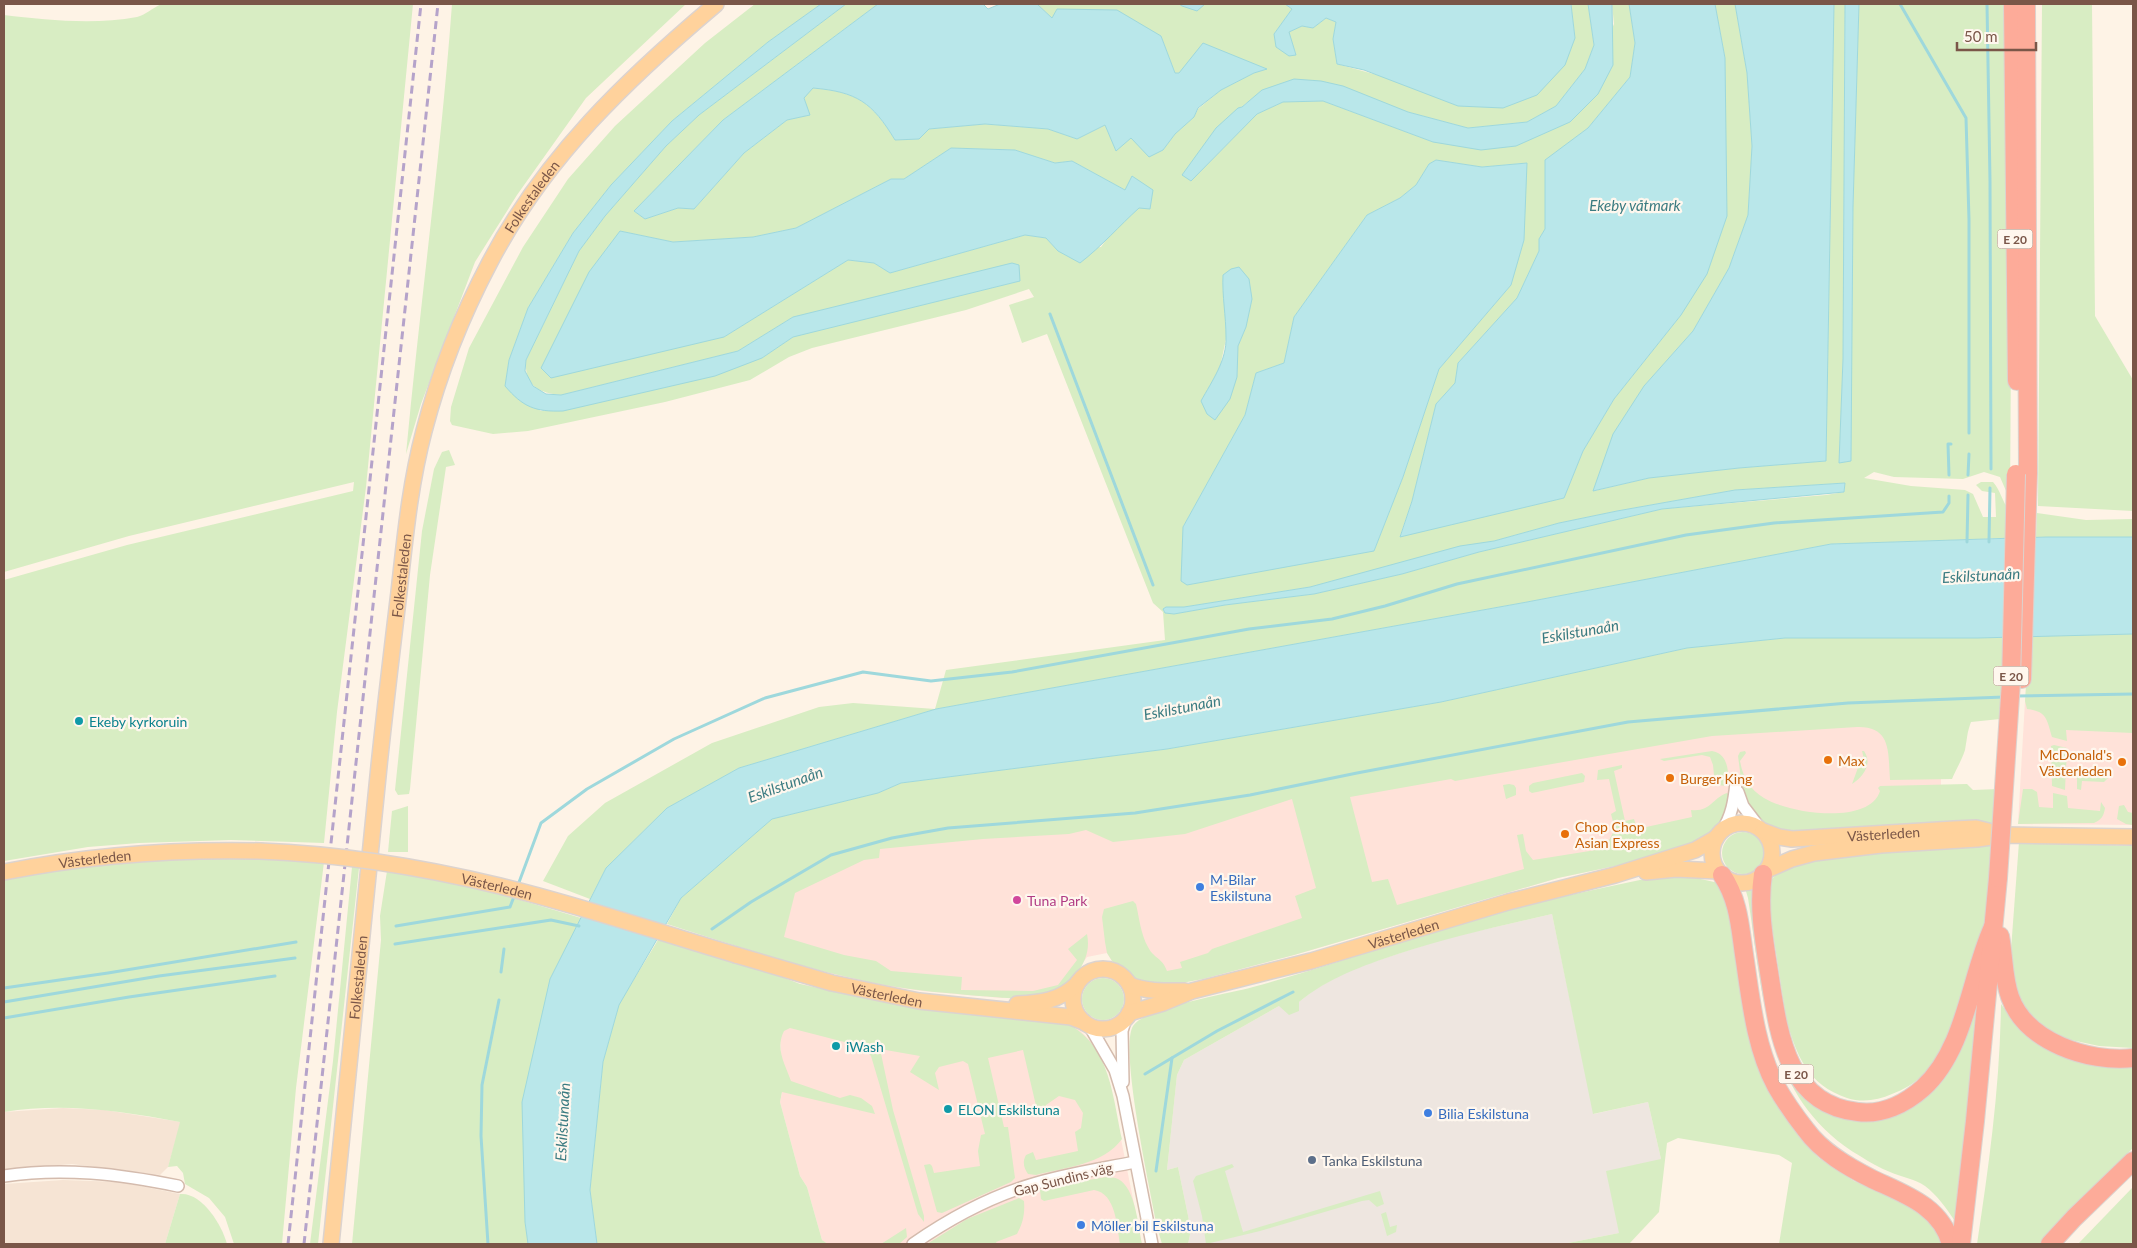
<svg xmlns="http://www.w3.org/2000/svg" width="2137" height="1248" font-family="Lato,sans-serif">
<rect width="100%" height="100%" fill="#fef3e6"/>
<g fill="#f6e4d4">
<polygon points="63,1108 105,1110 181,1122 168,1167 160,1175 72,1164 4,1170 4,1112"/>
<polygon points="63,1180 120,1182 180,1194 165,1244 4,1244 4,1184"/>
</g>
<g fill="#ffe2d9">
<polygon points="2025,701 2133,704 2133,825 2018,824"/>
<polygon points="1878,711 1941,779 1941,825 1749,812 1737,813 1722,821 1712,831 1662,856 1558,878 1294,955 1203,979 1139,983 1112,961 1107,953 1087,957 1067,985 1002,998 923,991 886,986 829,973 765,955 769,895 875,845 1294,794"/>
<polygon points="800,984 908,1007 961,1013 1042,1019 1077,1027 1094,1045 1110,1084 1142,1244 828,1244 822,1240 807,1187 800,1176 780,1102 782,1093 780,1030"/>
</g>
<polygon fill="#eee6e0" points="1552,914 1594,1114 1648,1102 1661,1159 1619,1233 1563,1244 1188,1244 1191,1230 1178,1167 1167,1170 1177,1075 1184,1060 1279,1006 1299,1002 1314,990 1351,969 1447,938"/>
<g fill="#d8edc3" fill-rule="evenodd">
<path d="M161 4H413L366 487 337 712 324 843 231 840 139 843 88 847 4 861V580L127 545 353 491 354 482 129 536 4 572V15C46 20 94 25 137 17 145 15 153 8 161 4Z"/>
<path d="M452 4H686L586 98 517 195 475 262 421 404 406 454C420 304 441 154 452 4Z"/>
<path d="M755 4H821L768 42 672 121 611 185 573 233 528 308 509 360 505 386 541 411 762 358 793 337 806 333 1020 281 851 304 793 317 738 351 561 395C538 393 524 385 526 360L579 251 605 216 666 146 699 115 846 4H878L723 120 634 211 645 219 678 208 694 209 744 153 787 120 809 115 804 97 812 88C857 92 872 102 895 140L919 139 929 129 985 124 1048 129 1077 139 1105 125 1116 150 1131 138 1163 150 1175 134 1194 117 1198 109 1221 90 1254 73 1266 69 1175 73 1161 36 1052 18 1037 4H1179L1182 6 1197 10 1205 4H1285L1292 9 1274 34 1296 54 1288 32 1302 26 1313 28 1326 18 1336 22 1333 39 1337 64 1381 76 1575 38 1571 4H1588L1594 45 1585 69 1556 106 1527 122 1468 128 1408 112 1262 90C1248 103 1233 112 1221 125 1207 140 1195 158 1183 174L1191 181 1257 114 1283 102 1323 101 1433 142 1570 122 1614 24 1612 4H1629L1635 43 1630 77 1588 128 1546 160 1545 229 1539 239V251L1517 298 1458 363 1455 383 1436 404 1412 501 1400 536 1564 498 1583 451 1614 399 1681 315 1725 58 1715 4H1735L1747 73 1752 146 1748 215 1729 268 1693 331 1644 386 1594 491 1649 478 1739 468 1826 461 1834 4H1845L1843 359 1839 463 1850 461 1853 207 1859 4H2007L2011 348 2010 500 2000 477 1984 472 1963 479 1894 477 1874 472 1864 478 1911 486 1965 490 1973 494 1983 517H1996L1995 493 1982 491 1976 485 1981 482H1993C2001 491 2002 502 2010 511V538L1831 544 1527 602 936 709 739 768 667 808 606 868 590 899 543 881 568 836 605 803 712 743 819 707 853 703 935 709 946 670 1165 640 1163 612 1153 603 1047 334 1022 343 1009 305 1034 297 1029 289 966 310 812 348 789 357 750 380 665 402 528 431 493 434 452 425 450 421 451 407 469 348 523 247 568 179 615 126 705 43ZM951 148 1015 150 1055 163 1072 161 1125 190 1139 208 1111 233 1101 247 1058 251 1046 238 1025 235 890 273 874 263 848 260 724 337 620 231 673 242 753 237 796 228 891 179H904ZM1436 160 1482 167 1527 163 1511 285 1439 369 1403 477 1374 551 1183 527 1245 415 1256 373 1284 363 1294 317 1367 215 1400 198 1416 185 1429 164ZM1246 327 1238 346 1237 377 1202 401 1220 367 1226 339ZM1845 483 1844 492 1826 495 1662 509 1479 552 1402 574 1314 594 1225 605 1174 614 1163 611 1166 607H1184L1310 587 1494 541 1559 523 1617 511 1735 490Z"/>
<polygon points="2042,4 2092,4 2095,316 2133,380 2133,511 2038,506"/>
<polygon points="449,450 455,465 446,467 430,575 410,789 409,794 398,795 395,790 422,531 434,469 442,452"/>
<polygon points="2037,513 2086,520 2133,519 2133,537 2036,537"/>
<path d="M2133 634V733L2066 730 2067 741 2052 737C2047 720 2047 711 2027 709L2025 701 2029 636Z"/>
<path d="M2006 637 2000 719 1971 722C1967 732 1967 740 1965 750 1962 760 1956 769 1952 779L1890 780C1888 753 1892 726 1857 727L1712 736 1455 781 1451 779 1350 797 1372 882 1388 879 1397 905 1524 869 1517 835 1523 834 1526 851 1533 860 1596 850 1607 844 1615 829 1611 814 1616 811 1609 779 1597 780 1598 770 1622 765V768L1614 771 1625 821 1634 819 1637 829 1692 817 1691 810C1711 812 1711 799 1727 793L1731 796 1722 821 1712 831 1693 844 1662 856 1558 878 1294 955 1203 979 1171 985 1139 983 1112 961 1107 953 1105 942 1102 917 1104 909 1133 901 1136 904C1139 917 1141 935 1148 947 1154 959 1162 957 1167 971L1182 968 1180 962 1208 953 1212 949 1302 918 1295 896 1316 888 1292 799 1185 834 1113 842 1086 830 1069 834 983 839 880 849 879 858 864 860 795 893 784 937 844 955 876 961 891 971 962 977 961 990 1033 991 1058 985 1077 960 1068 949 1087 934C1090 949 1086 961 1077 973 1069 981 1062 990 1051 994 1032 1002 999 997 979 996 948 993 916 991 885 985 811 971 739 947 667 924L681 898 772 819 878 793 901 783 1167 749 1441 702 1687 648 1785 638Z"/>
<polygon points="2054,745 2067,748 2065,790 2052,786 2051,746"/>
<path d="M1712 751C1729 754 1728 772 1729 786L1715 785 1713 765 1710 757 1702 755 1664 761 1660 759Z"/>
<path d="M1745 751 1746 753 1740 761C1743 777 1749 789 1764 798 1788 813 1869 826 1880 791L1878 788 1880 786 1967 784 1973 790 1999 789 1997 824 1942 825 1834 831 1783 832 1768 825 1753 814 1743 794 1738 756 1740 752Z"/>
<path d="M1862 751H1864C1873 764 1863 777 1852 784L1859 765 1865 763Z"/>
<polygon points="1582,773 1585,776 1584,782 1532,793 1529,791 1529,786 1533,783"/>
<polygon points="2077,776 2106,778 2108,778 2104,782 2082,781 2081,790 2077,789"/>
<polygon points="1509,784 1514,785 1516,788 1516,795 1506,799 1503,785"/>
<path d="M2023 789H2032L2037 792 2039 807 2053 808V793L2067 796 2068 808 2100 811 2101 802 2105 808C2104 816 2101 820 2094 823L2018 824Z"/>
<polygon points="2124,805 2128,812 2133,813 2133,825 2126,824 2117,819 2119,806"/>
<polygon points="408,806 408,852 388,852 392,811"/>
<circle cx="1743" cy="853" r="21"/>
<polygon points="2019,842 2133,846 2133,1048 2099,1046 2062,1038 2051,1033 2031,1017 2017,996 2010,963"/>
<path d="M1992 843C1990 870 1990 897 1984 923 1975 966 1955 1043 1924 1074 1915 1083 1903 1090 1892 1094 1878 1100 1863 1103 1847 1098 1808 1085 1796 1055 1786 1018L1768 900 1772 879 1779 871 1810 858Z"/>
<path d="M218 856 324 862 296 1088 282 1244H234L225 1217 209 1198 185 1184 183 1173 177 1166 168 1167 180 1122C122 1111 63 1102 4 1112V879L88 864Z"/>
<polygon points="352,867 359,868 318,1244 310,1244 333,1061"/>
<polygon points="387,871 477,887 581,918 550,979 525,1222 528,1244 352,1244 381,940 380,916"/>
<path d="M1674 873 1723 884 1748 1020 1761 1068 1799 1137 1819 1158 1854 1181 1917 1209 1932 1222 1941 1236 1943 1244H1779L1792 1163 1779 1155 1678 1138 1667 1143 1659 1212 1629 1244H1563L1619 1233 1606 1171 1661 1159 1648 1102 1593 1114 1552 914C1500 926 1448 937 1398 954 1362 966 1328 978 1299 1002V1011L1289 1015 1279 1006 1184 1060 1177 1075 1167 1170 1178 1167 1191 1230 1188 1244H1162L1157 1227C1151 1193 1119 1049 1133 1026 1145 1007 1229 994 1253 987 1337 964 1420 934 1504 911 1560 896 1617 885 1674 873Z"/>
<path d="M1753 885 1771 1012 1813 1099 1901 1112 1917 1104 1940 1084 1952 1064 1965 1039 1985 979 1955 1221C1946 1208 1937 1195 1925 1186 1915 1179 1901 1177 1890 1172 1880 1168 1869 1162 1860 1156 1765 1100 1763 994 1748 898L1745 888Z"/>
<path d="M658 940 777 975 800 984 849 995 908 1007 961 1013 1062 1021C1110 1042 1112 1093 1122 1139 1103 1165 1066 1167 1036 1175L1028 1174C1024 1168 1022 1162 1026 1155L1033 1152 1036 1160 1078 1151 1075 1132 1081 1128 1083 1113 1075 1100 1059 1096 1046 1105 1045 1108 1037 1110 1023 1050 988 1058 1004 1127H1008L1015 1178 1011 1182 942 1213 937 1212 924 1165 930 1164 932 1166 934 1173 980 1166 978 1151 981 1135 985 1134 968 1064 963 1061 939 1067 935 1073 939 1090 910 1072 920 1056 880 1049 893 1110 924 1216V1222L918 1214 871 1056 866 1051 856 1049V1045L790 1028 784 1031C775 1049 785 1064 791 1081L840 1098 850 1095 861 1098 872 1106 875 1114 782 1092 780 1102 800 1176 807 1187 822 1240 828 1244H597L590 1190 603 1062 619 1004Z"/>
<circle cx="1103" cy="999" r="21"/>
<path d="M2001 1004 2018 1028 2046 1049 2102 1062 2133 1064V1148L2064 1216 2040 1244H1977C1989 1165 2000 1085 2001 1004Z"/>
<polygon points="1232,1164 1234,1167 1225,1171 1243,1232 1380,1191 1384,1204 1377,1207 1369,1200 1362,1201 1260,1231 1206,1244 1202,1216 1193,1181 1196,1176"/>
<path d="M1106 1177C1110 1178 1115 1177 1118 1179 1136 1188 1138 1227 1142 1244H1120C1117 1227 1116 1193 1094 1190L1044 1201 1041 1199 1040 1190 1053 1186Z"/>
<polygon points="2133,1187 2133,1244 2078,1244"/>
<path d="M180 1194C202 1192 222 1225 227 1244H165Z"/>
<path d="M1019 1198 1024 1201C1025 1214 1023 1223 1017 1234L996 1242 997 1244H927L967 1219Z"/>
<polygon points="1386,1212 1390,1227 1397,1225 1396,1232 1387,1236 1381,1214"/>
<polygon points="906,1228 907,1237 899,1244 881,1244"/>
</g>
<g fill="#b9e7ea" stroke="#9ed8dc">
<path d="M821 4H846L699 115 666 146 605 216 579 251 526 360 525 371 533 386 546 394 561 395 738 351 793 317 1012 263 1019 265 1020 281 793 337 762 358 715 376 563 411C535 412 523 407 505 386L509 360 528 308 573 233 611 185 672 121 768 42Z"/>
<path d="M878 4H983L988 9 1000 4H1037L1052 18 1057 9 1117 10 1161 36 1175 73H1179L1203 43 1267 69 1254 73 1221 90 1198 108 1194 117 1175 134 1163 150 1149 157 1131 138 1116 151 1105 125 1077 139 1048 129 985 124 929 129 919 139 895 140C872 102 857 92 813 88L804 98 810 115 787 120 744 153 694 209 678 208 645 219 634 211 723 120Z"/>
<polygon points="1179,4 1205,4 1197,11 1182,6"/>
<polygon points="1285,4 1571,4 1575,38 1565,65 1537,95 1503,108 1458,106 1364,70 1337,64 1333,39 1336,22 1326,18 1313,28 1302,26 1289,32 1296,55 1289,56 1276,47 1274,34 1292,9"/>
<polygon points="1588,4 1612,4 1613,65 1598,94 1570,122 1516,146 1481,150 1433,142 1323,101 1283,102 1257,114 1191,181 1182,175 1216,128 1238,108 1242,107 1262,90 1294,79 1321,81 1343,86 1408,112 1468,128 1527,122 1556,106 1585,69 1594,45"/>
<polygon points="1629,4 1715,4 1725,58 1727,216 1707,274 1681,315 1614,399 1583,451 1564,498 1400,537 1412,501 1436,404 1455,383 1458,363 1517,298 1539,251 1539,239 1545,229 1545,160 1588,128 1630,77 1635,43"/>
<polygon points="1735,4 1834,4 1826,461 1739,468 1649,478 1593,491 1613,434 1644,386 1693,331 1729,268 1748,215 1752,146 1747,73"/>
<polygon points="1845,4 1859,4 1853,207 1851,461 1839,463 1843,359"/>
<path d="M951 148 1015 150 1055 163 1072 161 1125 190 1132 176 1153 190 1150 209 1139 208C1119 226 1102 246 1080 263L1058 251 1046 238 1025 235 890 273 874 263 848 260 724 337 551 378 541 368 589 272 620 231 673 242 753 237 796 228 891 179H904Z"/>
<polygon points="1436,160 1482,167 1527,163 1524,240 1511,285 1439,369 1403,477 1374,551 1187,585 1181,581 1183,527 1245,415 1256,373 1284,363 1294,317 1367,215 1400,198 1416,185 1429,164"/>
<path d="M1239 267 1249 279 1252 299 1246 327 1238 346 1237 377 1230 399 1215 420 1207 414 1201 401C1212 381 1227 360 1226 337 1226 316 1222 296 1223 275L1231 269Z"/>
<polygon points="1845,483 1844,492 1662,509 1479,552 1402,574 1314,594 1225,605 1174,614 1165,613 1163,609 1166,607 1184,607 1310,587 1460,546 1494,541 1559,523 1617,511 1735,490"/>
<polygon points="2047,537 2133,537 2133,634 1978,638 1785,638 1687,648 1441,702 1167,749 901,783 878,793 772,819 681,898 619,1005 603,1062 590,1190 597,1244 528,1244 525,1222 522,1102 550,979 606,868 667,808 739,768 936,709 1527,602 1831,544"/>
</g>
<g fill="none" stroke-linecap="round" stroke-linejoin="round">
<g stroke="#9ed8dc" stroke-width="3">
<polyline points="1900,4 1966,118 1969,220 1969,433"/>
<polyline points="1987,4 1990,181 1991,469"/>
<polyline points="1050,314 1153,585"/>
<polyline points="1949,475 1948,444 1951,444"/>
<polyline points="1968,475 1969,454"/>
<polyline points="1967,542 1968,495"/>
<polyline points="1989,542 1990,488"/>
<polyline points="2016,696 2133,694"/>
<polyline points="518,885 541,823 587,789 674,739 765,698 863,672 931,681 1012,672 1249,629 1332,619 1385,606 1457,584 1686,535 1774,523 1943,512 1949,503 1949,496"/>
<polyline points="396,926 510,907 515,894"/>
<polyline points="712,929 751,902 831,855 892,838 948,828 1135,813 1250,795 1357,773 1628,722 1848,703 2004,697"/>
<polyline points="395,944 551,920 579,926"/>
<polyline points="501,972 504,949"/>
<polyline points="4,988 108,973 296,942"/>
<polyline points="4,1002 159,976 295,958"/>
<polyline points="4,1018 129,997 275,976"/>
<polyline points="1145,1074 1217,1031 1293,992"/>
<polyline points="1156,1171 1172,1058"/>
<polyline points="488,1244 481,1136 482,1085 499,1000"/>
</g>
<defs>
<g id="minor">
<polyline points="1738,792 1743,806 1759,827"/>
<path d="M1722 831C1732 815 1734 801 1736 783"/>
<polyline points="1089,1025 1115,1070 1123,1096 1152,1244"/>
<polyline points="1123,1082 1122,1031 1126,1018"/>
<path d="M4 1176C63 1167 119 1174 178 1186"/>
<path d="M913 1244C949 1219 987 1198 1030 1185 1064 1174 1100 1169 1135 1162"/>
</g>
<g id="major">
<circle cx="1742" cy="853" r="30"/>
<path id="s1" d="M1763 831 1779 837 1792 839 1954 829 1976 828 1992 832"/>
<polyline points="1767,870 1792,859 1814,853 1881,845 1977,839 2006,835 2133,837"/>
<path id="s2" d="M4 872C89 855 173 849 260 851"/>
<polyline points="1646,872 1676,869 1718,871"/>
<path id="s3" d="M736 955 832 983 919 1001 1071 1017 1084 1022"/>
<circle cx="1103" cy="999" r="30"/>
<path d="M1130 985C1147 992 1167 991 1185 991"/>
<path d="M1017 1004C1040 1003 1060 1001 1077 984"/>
<path id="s4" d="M1129 1013 1163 1003 1192 991 1311 961 1508 902 1615 875 1695 850 1716 838"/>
<path id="s5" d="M331 1244C347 1085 362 926 379 766 385 708 392 650 399 592 405 538 410 484 424 431 439 373 462 315 490 262 545 157 627 79 716 4"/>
</g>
<g id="highway">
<polyline points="2013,4 2017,381"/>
<polyline points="2022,679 2028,473 2026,4"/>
<path d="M1763 874C1758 907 1764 940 1769 972 1778 1029 1785 1105 1858 1112 1882 1115 1905 1104 1923 1088 1966 1049 1970 977 1993 927"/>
<path d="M1722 875C1740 902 1740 930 1745 961 1751 1002 1756 1049 1776 1086 1785 1102 1795 1116 1806 1130 1822 1152 1848 1167 1872 1179 1904 1194 1941 1206 1951 1244"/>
<path d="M2000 936C2004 956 2003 978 2010 997 2026 1042 2089 1063 2133 1058"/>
<polyline points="1961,1244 1975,1121 1998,878"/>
<polyline points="2050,1244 2074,1218 2133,1161"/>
</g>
</defs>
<use href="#minor" stroke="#d4bbad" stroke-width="14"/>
<use href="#major" stroke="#dcd3cf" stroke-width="18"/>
<use href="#highway" stroke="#dcd3cf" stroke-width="20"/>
<use href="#minor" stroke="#fff" stroke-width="11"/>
<use href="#major" stroke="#ffd29c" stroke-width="15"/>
<use href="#highway" stroke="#fdab99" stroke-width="18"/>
<g stroke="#b5a3ca" stroke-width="3" stroke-dasharray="8 5" stroke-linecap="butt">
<polyline points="288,1244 421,4"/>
<polyline points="304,1244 438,4"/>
</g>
<defs>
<g id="major-bridge">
<path id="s6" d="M260 851C341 854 421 867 500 886 579 905 658 932 736 955"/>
</g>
<polyline id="highway-bridge" points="1998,878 2011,682 2016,474"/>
</defs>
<use href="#major-bridge" stroke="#dcd3cf" stroke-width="18" stroke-linecap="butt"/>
<use href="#highway-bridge" stroke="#dcd3cf" stroke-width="20" stroke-linecap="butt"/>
<use href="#major-bridge" stroke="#ffd29c" stroke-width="15"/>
<use href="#highway-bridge" stroke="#fdab99" stroke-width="18"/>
</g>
<g fill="#0f9aa8" stroke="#fff7ee" stroke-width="2">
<circle cx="79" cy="721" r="5"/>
<circle cx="836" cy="1046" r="5"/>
<circle cx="948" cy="1109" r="5"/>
</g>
<g fill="#e8710a" stroke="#fff7ee" stroke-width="2">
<circle cx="1828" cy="760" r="5"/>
<circle cx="2122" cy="762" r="5"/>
<circle cx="1670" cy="778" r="5"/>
<circle cx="1565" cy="834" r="5"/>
</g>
<g fill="#3f7fe0" stroke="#fff7ee" stroke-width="2">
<circle cx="1200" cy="887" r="5"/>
<circle cx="1428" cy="1113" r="5"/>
<circle cx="1081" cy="1225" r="5"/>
</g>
<circle fill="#d1479c" stroke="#fff7ee" stroke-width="2" cx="1017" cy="900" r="5"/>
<circle fill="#5c6f8a" stroke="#fff7ee" stroke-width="2" cx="1312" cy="1160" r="5"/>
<g text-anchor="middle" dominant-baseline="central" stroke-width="4.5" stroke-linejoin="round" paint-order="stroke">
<g fill="#fff7ee" stroke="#a2867a" stroke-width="1">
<rect x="1997.5" y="229.5" width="35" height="19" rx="4"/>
<rect x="1993.5" y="666.5" width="35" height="19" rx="4"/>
<rect x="1778.5" y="1064.5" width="35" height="19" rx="4"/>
</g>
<g font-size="12" font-weight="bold" fill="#7a5648">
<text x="2015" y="239">E 20</text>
<text x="2011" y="676">E 20</text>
<text x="1796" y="1074">E 20</text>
</g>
<g font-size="14" fill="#7a5648" stroke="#fff7ee">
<text stroke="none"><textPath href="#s5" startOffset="1078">Folkestaleden</textPath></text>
<text stroke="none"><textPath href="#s5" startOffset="672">Folkestaleden</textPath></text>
<text stroke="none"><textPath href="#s1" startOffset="122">Västerleden</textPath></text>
<text stroke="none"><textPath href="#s2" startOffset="92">Västerleden</textPath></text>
<text stroke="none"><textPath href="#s6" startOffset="240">Västerleden</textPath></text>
<text stroke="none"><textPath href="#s4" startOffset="286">Västerleden</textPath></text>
<text stroke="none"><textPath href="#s5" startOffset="268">Folkestaleden</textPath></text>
<text stroke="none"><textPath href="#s3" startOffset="156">Västerleden</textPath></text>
<text transform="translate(1063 1179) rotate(-14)">Gap Sundins väg</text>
</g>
<g font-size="14" fill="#0d838f" stroke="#fff7ee" text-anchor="start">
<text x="89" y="721">Ekeby kyrkoruin</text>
<text x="846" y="1046">iWash</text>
<text x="958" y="1109">ELON Eskilstuna</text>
</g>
<g font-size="14" fill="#c56008" stroke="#fff7ee" text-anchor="start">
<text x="2112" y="754" text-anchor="end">McDonald's<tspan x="2112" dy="16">Västerleden</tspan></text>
<text x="1838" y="760">Max</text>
<text x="1680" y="778">Burger King</text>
<text x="1575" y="826">Chop Chop<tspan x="1575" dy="16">Asian Express</tspan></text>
</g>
<g font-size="14" fill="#366cbe" stroke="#fff7ee" text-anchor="start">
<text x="1210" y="879">M-Bilar<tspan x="1210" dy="16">Eskilstuna</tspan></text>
<text x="1438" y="1113">Bilia Eskilstuna</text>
<text x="1091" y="1225">Möller bil Eskilstuna</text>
</g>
<g font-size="14" fill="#b23c85" stroke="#fff7ee" text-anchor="start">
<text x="1027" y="900">Tuna Park</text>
</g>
<g font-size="14" fill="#4e5e75" stroke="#fff7ee" text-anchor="start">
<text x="1322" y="1160">Tanka Eskilstuna</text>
</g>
<g font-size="15" font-style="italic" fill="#3a7b81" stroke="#fff7ee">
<text x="1635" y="205">Ekeby våtmark</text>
<text transform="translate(1981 575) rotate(-3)">Eskilstunaån</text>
<text transform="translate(1580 631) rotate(-10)">Eskilstunaån</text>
<text transform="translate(1182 707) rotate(-11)">Eskilstunaån</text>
<text transform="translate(785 784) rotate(-20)">Eskilstunaån</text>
<text transform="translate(562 1122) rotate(-87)">Eskilstunaån</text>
</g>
</g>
<rect width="2137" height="1248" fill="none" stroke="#7a5648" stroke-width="10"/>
<path d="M1957 42v8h79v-8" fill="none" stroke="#7a5648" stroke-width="2.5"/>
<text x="1964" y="42" font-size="15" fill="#7a5648" stroke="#fff7ee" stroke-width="4" paint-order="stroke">50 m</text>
</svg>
